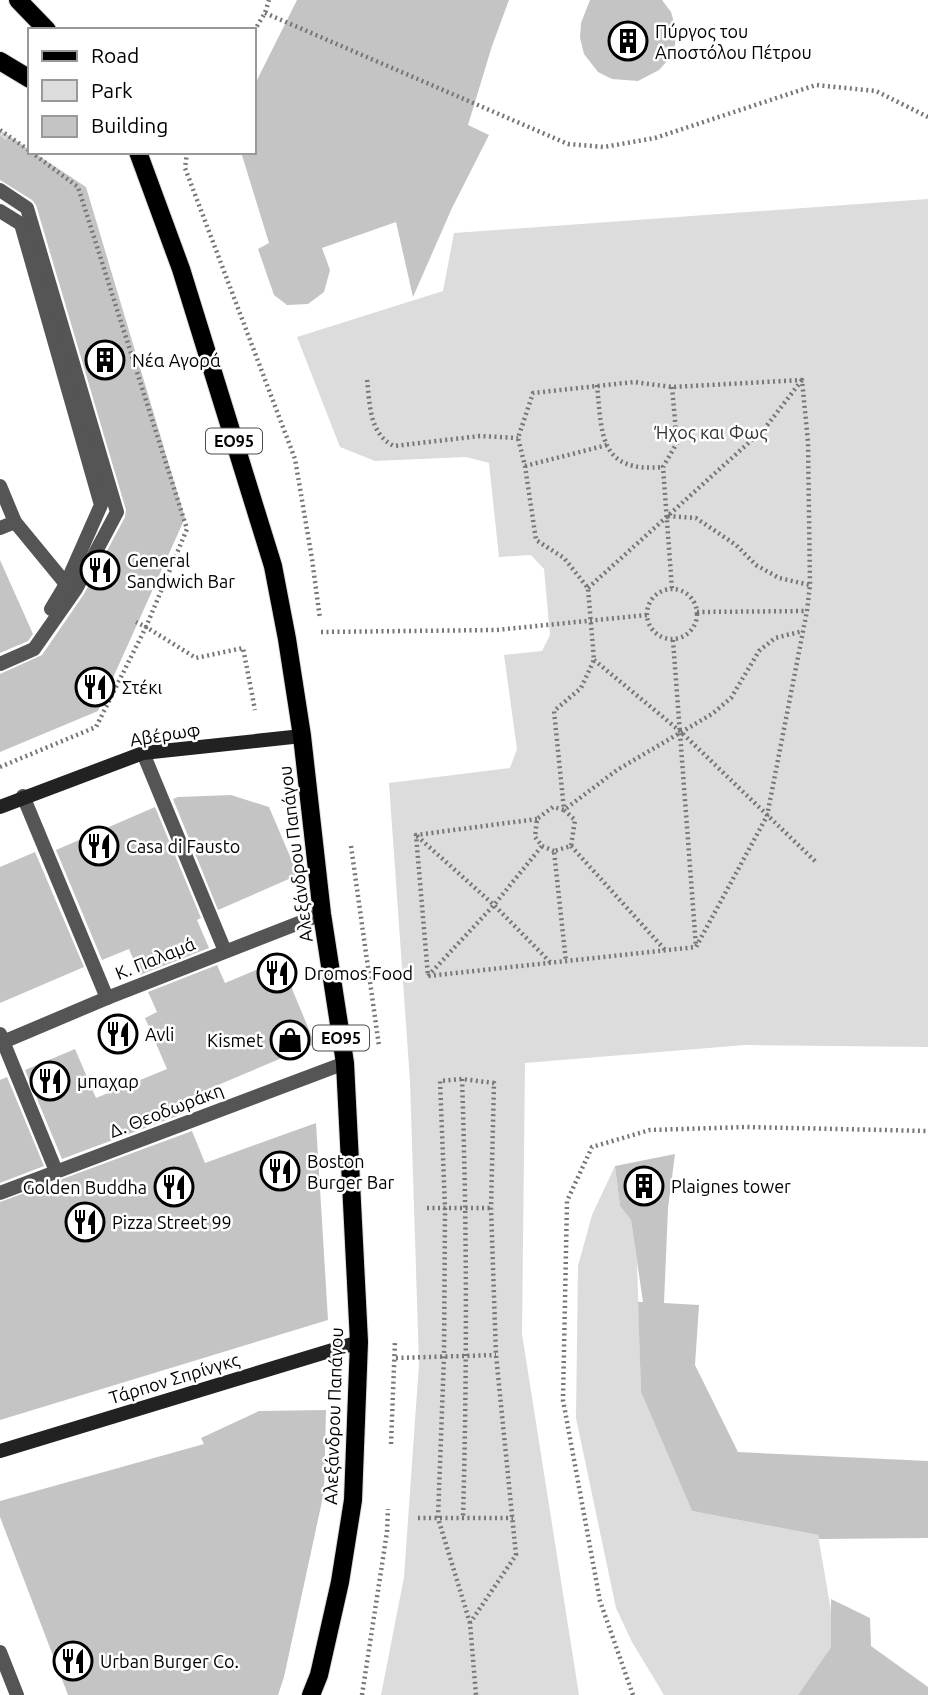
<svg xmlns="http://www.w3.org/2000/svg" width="928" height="1695" font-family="Ubuntu,sans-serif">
<rect width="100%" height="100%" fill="#fff"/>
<g fill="#dcdcdc">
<polygon points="928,199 928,1047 745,1045 525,1063 522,1334 579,1695 381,1695 404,1577 419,1364 410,1081 389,783 510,768 517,749 504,655 542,651 550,635 544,569 531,555 499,557 489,463 466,457 375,461 340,447 297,337 443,291 454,233"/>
<polygon points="615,1166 620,1206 631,1220 637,1262 641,1392 692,1511 818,1535 831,1611 831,1647 798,1695 664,1695 632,1642 616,1608 576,1418 578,1266 592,1215"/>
</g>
<g fill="#c4c4c4">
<polygon points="297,0 509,0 492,46 468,125 489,135 452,208 413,297 396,222 322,248 330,270 324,292 308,304 287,305 274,295 258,249 269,243 241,152 254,152 254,86"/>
<polygon points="590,0 662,0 671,12 676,29 675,45 668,60 659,70 638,81 612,79 598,72 584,54 580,38 581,23"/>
<polygon points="0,130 30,150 30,152 33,152 86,187 185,518 98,711 0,752 0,674 42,655 84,594 125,517 126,510 36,205 32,200 0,180"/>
<polygon points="0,560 33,634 28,641 0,653"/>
<polygon points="231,795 269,807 298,875 218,910 173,799 178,797"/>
<polygon points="155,807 201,918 197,920 209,948 140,975 129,949 102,960 56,850"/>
<polygon points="35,852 84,967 0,1003 0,867"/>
<polygon points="280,960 315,1044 180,1101 185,1113 62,1159 25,1070 75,1049 96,1098 167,1069 145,1018 157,1012 148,992 217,965 225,983"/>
<polygon points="7,1077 44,1166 0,1183 0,1080"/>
<polygon points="316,1123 328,1320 0,1420 0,1202 192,1131 205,1163"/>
<polygon points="675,1154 668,1208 664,1303 699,1305 695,1365 738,1452 928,1461 928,1538 819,1539 818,1535 692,1511 641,1392 638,1302 643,1302 631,1220 620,1206 615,1166"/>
<polygon points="326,1410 324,1492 284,1677 278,1695 68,1695 0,1517 0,1501 204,1444 201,1438 259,1411"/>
<polygon points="831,1599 870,1618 871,1646 928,1687 928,1695 798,1695 831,1647"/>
</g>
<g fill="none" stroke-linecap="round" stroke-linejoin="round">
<polyline stroke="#d9d9d9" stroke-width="14" stroke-dasharray="14 7" stroke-linecap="butt" points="0,136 3,132"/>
<defs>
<g id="primary">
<polyline points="18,0 47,30"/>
<polyline points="0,61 30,79"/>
<polyline points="138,152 181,269 273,566 287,639 302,736 322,914 345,1063 359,1342 353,1500 340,1582 319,1675 311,1695"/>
</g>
</defs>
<use href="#primary" stroke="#dbdbdb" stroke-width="20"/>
<g stroke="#777" stroke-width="4.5" stroke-dasharray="2 3.5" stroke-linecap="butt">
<polyline points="265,13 568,144 604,147 655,138 816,85 876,91 928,117"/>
<polyline points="254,31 265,13 269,0"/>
<polyline points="0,130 30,151"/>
<polyline points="31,152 78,187 187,529 146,627 136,622"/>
<polyline points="187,152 185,168 295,459 312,559 320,619"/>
<path d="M367 380C370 404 369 434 394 446L480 436 518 438"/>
<path d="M597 385C602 435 599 473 663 467"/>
<polyline points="672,387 677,443 663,467 672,589"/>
<polyline points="525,466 607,445"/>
<polyline points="668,516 696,518 736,545 756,565 779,578 810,585"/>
<polyline points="588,588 765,428 802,380"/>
<circle cx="672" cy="614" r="25"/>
<polyline points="697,612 807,611"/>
<polyline points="321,632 496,630 647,615"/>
<polyline points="673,640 696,947"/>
<polyline points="594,660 681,732 817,863"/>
<polyline points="0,767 96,727 146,627 196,658 243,648 255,710"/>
<polyline points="537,819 416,835 428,976 696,947 767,816 807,611 810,585 808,442 802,380 672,387 634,382 533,393 518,438 525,466 536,540 564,558 588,588 594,660 581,688 554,711 564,810 575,820 571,846 554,851 566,962"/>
<polyline points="417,836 494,905 551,963"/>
<polyline points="351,846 379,1046"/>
<polyline points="571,846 666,951"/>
<polyline points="554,851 542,846 535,837 537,819 553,807 564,810 617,770 712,714 731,698 759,651 775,638 803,631"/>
<polyline points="428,976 494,905 542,846"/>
<path d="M462 1079C467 1226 467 1372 463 1519"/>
<polyline points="427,1208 491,1208"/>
<polyline points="396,1358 496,1355"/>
<polyline points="391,1444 395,1341"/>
<polyline points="418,1518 513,1518"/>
<polyline points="470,1623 438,1518 444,1356 445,1208 440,1081 462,1079 494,1083 491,1208 496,1355 516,1555 470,1623 476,1695"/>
<polyline points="362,1695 387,1532 388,1509"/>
<polyline points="633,1695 600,1601 563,1400 567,1201 592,1147 650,1130 746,1127 928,1131"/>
</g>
<g stroke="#555" stroke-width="14">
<polyline points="0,190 27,208 117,512 76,589 34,649 0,664"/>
<polyline points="0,211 21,224 101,505 66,584 51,609"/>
<polyline points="0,486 15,522 66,584 71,586"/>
<polyline points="0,528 15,522"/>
<polyline points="143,753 225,951"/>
<polyline points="23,796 107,998"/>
<polyline points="0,1034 56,1171"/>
<polyline points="3,1042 107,998 322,914"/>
<polyline points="0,1193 345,1063"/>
<polyline points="0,1652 17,1695"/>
</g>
<g stroke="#222" stroke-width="14">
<polyline points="0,807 143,753 302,736"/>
<polyline points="0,1451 359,1342"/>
</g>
<use href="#primary" stroke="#000" stroke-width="18"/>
</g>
<defs>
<symbol id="building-ring" viewBox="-11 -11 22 22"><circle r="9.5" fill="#fff" stroke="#000" stroke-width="1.5"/><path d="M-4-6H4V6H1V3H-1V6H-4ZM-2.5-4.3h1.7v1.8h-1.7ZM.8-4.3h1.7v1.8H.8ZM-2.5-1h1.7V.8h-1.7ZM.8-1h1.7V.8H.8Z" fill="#000"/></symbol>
<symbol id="restaurant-ring" viewBox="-11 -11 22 22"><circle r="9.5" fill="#fff" stroke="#000" stroke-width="1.5"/><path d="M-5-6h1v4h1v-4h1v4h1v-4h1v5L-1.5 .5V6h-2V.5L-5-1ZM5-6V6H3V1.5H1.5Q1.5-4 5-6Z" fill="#000"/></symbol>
<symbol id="shop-ring" viewBox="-11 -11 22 22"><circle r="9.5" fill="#fff" stroke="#000" stroke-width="1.5"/><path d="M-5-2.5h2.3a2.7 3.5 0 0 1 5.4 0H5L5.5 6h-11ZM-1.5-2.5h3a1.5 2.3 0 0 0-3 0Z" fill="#000"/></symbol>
</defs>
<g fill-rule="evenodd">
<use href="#building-ring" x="606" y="19" width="44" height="44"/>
<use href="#building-ring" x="83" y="338" width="44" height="44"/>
<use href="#restaurant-ring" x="78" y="548" width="44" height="44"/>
<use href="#restaurant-ring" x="73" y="665" width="44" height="44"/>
<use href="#restaurant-ring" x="77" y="824" width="44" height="44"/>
<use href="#restaurant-ring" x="255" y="951" width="44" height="44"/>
<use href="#restaurant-ring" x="96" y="1012" width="44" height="44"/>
<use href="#shop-ring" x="268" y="1018" width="44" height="44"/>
<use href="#restaurant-ring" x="28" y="1059" width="44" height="44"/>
<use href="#restaurant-ring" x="258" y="1149" width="44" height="44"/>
<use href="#building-ring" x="622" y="1164" width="44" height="44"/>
<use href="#restaurant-ring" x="152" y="1165" width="44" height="44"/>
<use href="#restaurant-ring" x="63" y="1200" width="44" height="44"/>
<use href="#restaurant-ring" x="51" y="1639" width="44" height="44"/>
</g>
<g text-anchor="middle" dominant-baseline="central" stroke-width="5" stroke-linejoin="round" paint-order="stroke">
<g fill="#fff" stroke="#4c4c4c" stroke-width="2">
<rect x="206" y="428.5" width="56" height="25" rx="5"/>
<rect x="313" y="1025.5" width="56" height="25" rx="5"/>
</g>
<g font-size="16" font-weight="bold" fill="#000">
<text x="234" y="441">ΕΟ95</text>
<text x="341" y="1038">ΕΟ95</text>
</g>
<g font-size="18" fill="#000" stroke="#fff" text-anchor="start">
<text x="655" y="31">Πύργος του<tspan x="655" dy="21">Αποστόλου Πέτρου</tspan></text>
<text x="132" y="360">Νέα Αγορά</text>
<text x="127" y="560">General<tspan x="127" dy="21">Sandwich Bar</tspan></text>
<text x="122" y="687">Στέκι</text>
<text x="126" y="846">Casa di Fausto</text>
<text x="304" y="973">Dromos Food</text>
<text x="145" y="1034">Avli</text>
<text x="263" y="1040" text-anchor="end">Kismet</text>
<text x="77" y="1081">μπαχαρ</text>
<text x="307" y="1161">Boston<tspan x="307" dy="21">Burger Bar</tspan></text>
<text x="671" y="1186">Plaignes tower</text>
<text x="147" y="1187" text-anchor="end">Golden Buddha</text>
<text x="112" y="1222">Pizza Street 99</text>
<text x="100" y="1661">Urban Burger Co.</text>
</g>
<g font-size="18" fill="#333" stroke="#fff">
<text x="711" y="432">Ήχος και Φως</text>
</g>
<g font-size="18" fill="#000" stroke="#fff">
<text transform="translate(165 734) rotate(-9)">Αβέρωφ</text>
<text transform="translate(295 854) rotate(-97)">Αλεξάνδρου Παπάγου</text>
<text transform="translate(155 958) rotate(-22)">Κ. Παλαμά</text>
<text transform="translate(166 1110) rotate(-21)">Δ. Θεοδωράκη</text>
<text transform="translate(174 1378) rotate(-17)">Τάρπον Σπρίνγκς</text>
<text transform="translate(333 1416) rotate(-88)">Αλεξάνδρου Παπάγου</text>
</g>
</g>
<rect x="28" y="28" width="228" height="126" fill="#ffffff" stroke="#999999" stroke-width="2"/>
<rect x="42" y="51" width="35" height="10" fill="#000000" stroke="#999999" stroke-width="2"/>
<text x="91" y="63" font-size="21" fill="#000000">Road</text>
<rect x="42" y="80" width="35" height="21" fill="#dcdcdc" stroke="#999999" stroke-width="2"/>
<text x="91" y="98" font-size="21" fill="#000000">Park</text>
<rect x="42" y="116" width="35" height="21" fill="#c4c4c4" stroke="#999999" stroke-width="2"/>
<text x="91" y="133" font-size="21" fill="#000000">Building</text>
</svg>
